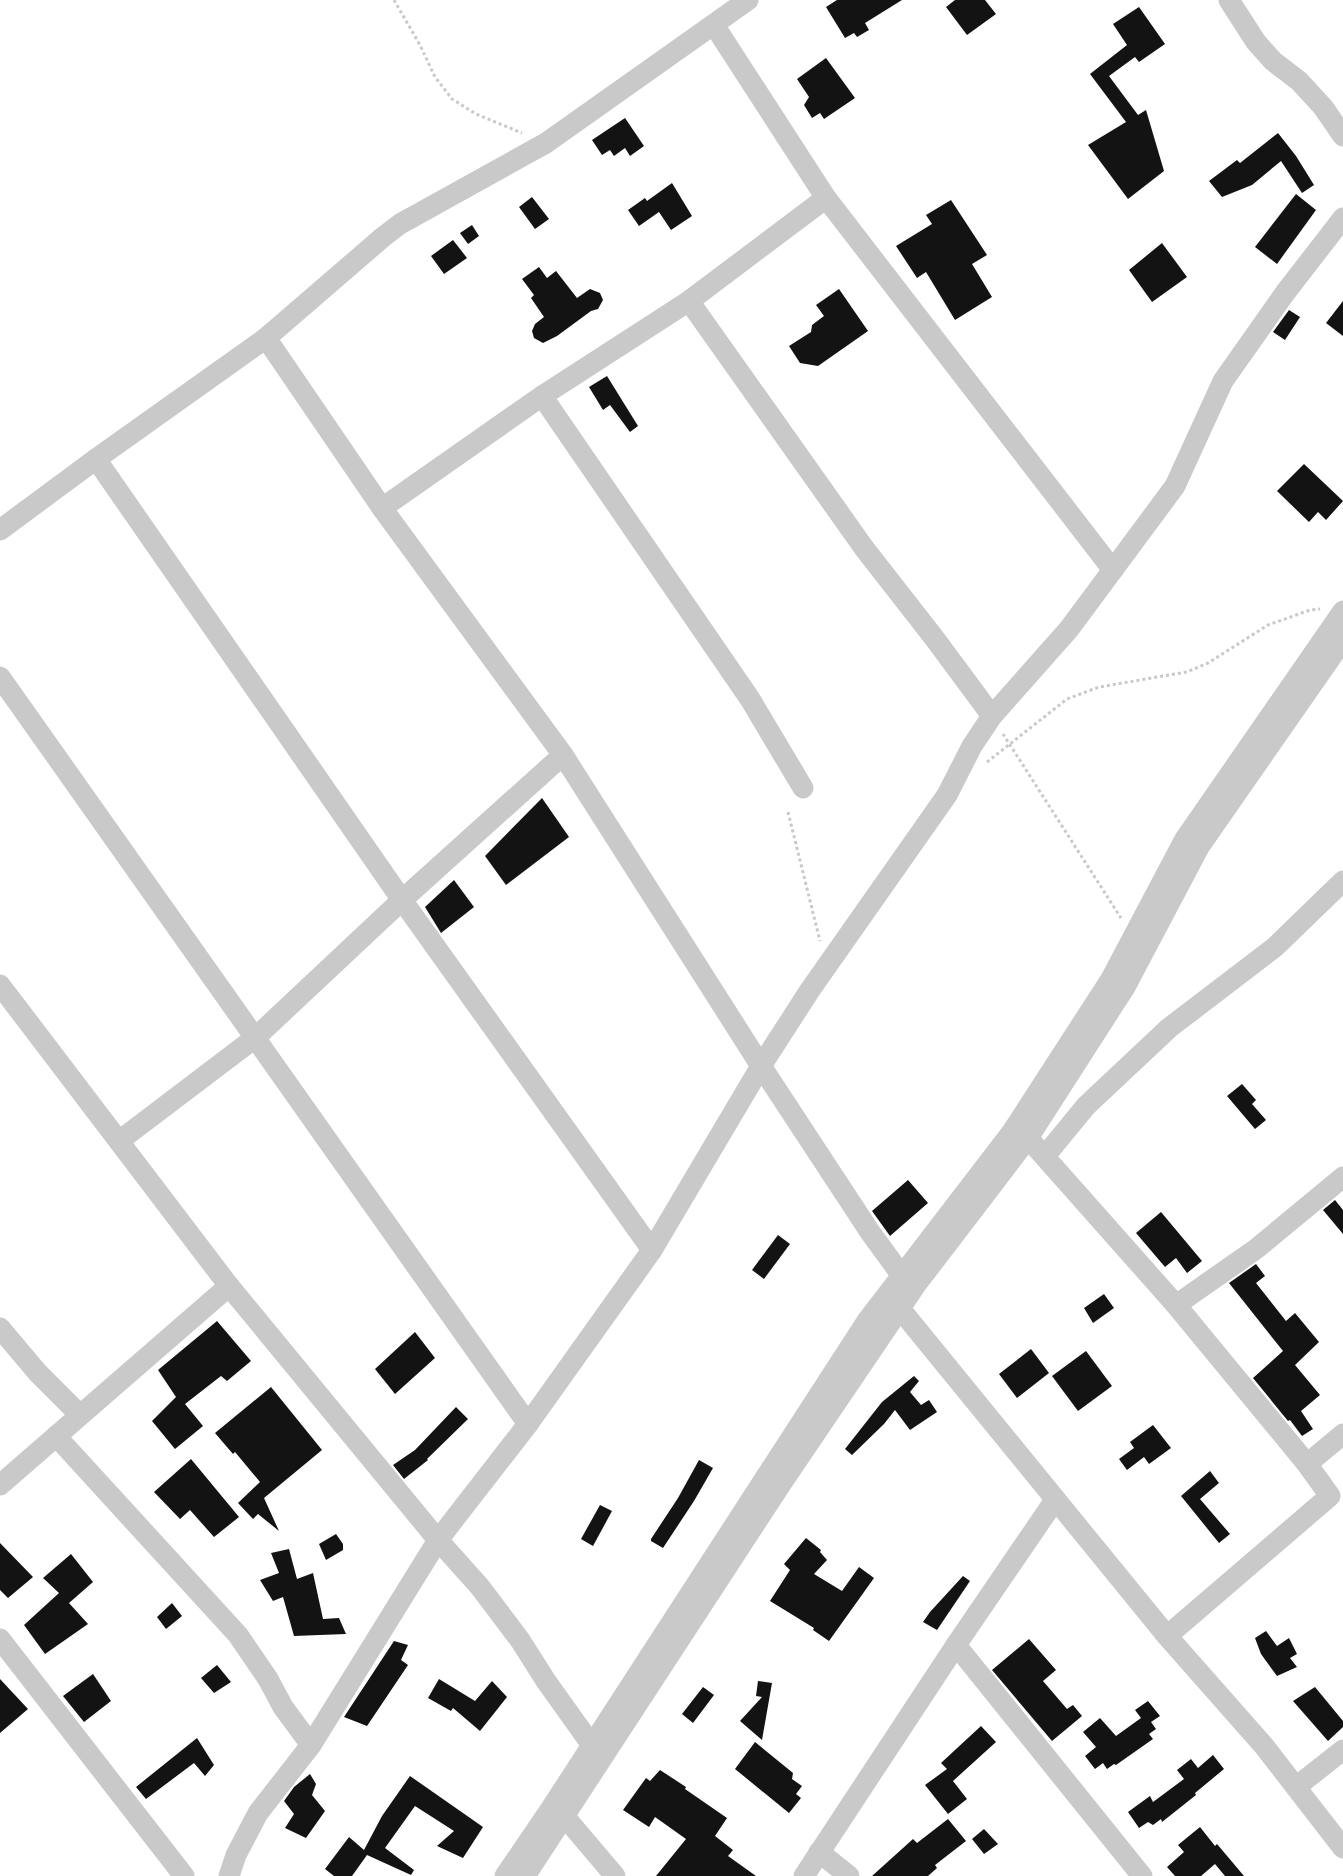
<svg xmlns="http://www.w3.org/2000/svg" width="1343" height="1876" font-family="'Sofia Sans Condensed',sans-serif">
<rect width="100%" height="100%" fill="#fff"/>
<g fill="#131313">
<polygon points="837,0 902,0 865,23 869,30 857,37 854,33 845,38 826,7"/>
<polygon points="955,0 985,0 996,14 967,35 946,7"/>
<polygon points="1139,7 1165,44 1139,62 1135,57 1109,76 1138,115 1146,110 1164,171 1128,199 1088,145 1126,122 1090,74 1127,45 1113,24"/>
<polygon points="826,58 855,98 824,119 820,113 812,118 804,105 809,97 797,79"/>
<polygon points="625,118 644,146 630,156 625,148 614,156 610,150 602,155 592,140"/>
<polygon points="1278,133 1296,156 1314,185 1302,193 1281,161 1252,185 1222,197 1209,181 1237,160 1240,163"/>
<polygon points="672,183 692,216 671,230 659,212 639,226 628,210 645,198 647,201"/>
<polygon points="1296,194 1316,210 1277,264 1255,247"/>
<polygon points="532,197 549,219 535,229 519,207"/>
<polygon points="951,200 987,255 972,264 992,297 955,320 926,272 917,278 896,246 932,224 926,215"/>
<polygon points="472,225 479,236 468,244 460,233"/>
<polygon points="453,240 467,258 444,274 431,256"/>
<polygon points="1162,243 1187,277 1152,302 1129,270"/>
<polygon points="539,267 547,278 556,271 577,298 590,289 600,293 603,300 598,309 591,311 557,336 543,343 534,338 532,331 535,324 544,317 531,298 534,295 522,279"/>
<polygon points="839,289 868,331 818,366 800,363 789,346 811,332 812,325 824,316 816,305"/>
<polygon points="1343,301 1343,336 1326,323"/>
<polygon points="1289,310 1300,317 1285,340 1273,332"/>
<polygon points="607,376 638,426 630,432 610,405 603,410 589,387"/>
<polygon points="1304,464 1343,501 1326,520 1318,512 1309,522 1277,491"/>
<polygon points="542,798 569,837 506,885 485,856"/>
<polygon points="454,880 474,907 441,933 425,907"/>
<polygon points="1242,1084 1256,1100 1252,1104 1266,1120 1255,1129 1227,1096"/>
<polygon points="908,1180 928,1203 890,1236 872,1211"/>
<polygon points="1335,1200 1343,1210 1343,1234 1323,1210"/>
<polygon points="1161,1212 1202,1261 1187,1273 1176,1258 1165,1267 1136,1233"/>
<polygon points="778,1235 790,1244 764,1279 752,1270"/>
<polygon points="1256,1264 1265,1276 1256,1283 1286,1321 1295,1313 1319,1342 1295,1365 1320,1395 1301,1411 1313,1429 1302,1436 1290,1420 1288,1421 1253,1378 1283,1351 1229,1283"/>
<polygon points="1104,1294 1114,1308 1093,1323 1084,1308"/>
<polygon points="217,1321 251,1361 227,1381 221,1376 185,1404 203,1426 175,1449 152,1421 176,1397 158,1370"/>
<polygon points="415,1332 435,1358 395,1394 375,1369"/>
<polygon points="1031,1349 1049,1373 1017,1398 999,1374"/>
<polygon points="1086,1351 1112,1386 1078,1411 1052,1376"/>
<polygon points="914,1376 919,1381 910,1392 921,1405 929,1400 937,1412 910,1430 895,1410 884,1424 852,1455 845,1449 882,1402"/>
<polygon points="271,1387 322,1450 264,1498 279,1531 258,1514 253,1519 238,1503 260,1482 235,1452 233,1454 215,1433"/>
<polygon points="456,1407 468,1419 427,1459 428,1460 404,1479 393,1465 415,1450"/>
<polygon points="1153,1425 1171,1448 1149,1464 1144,1457 1127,1470 1119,1459 1134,1448 1130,1442"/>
<polygon points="191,1459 239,1517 214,1537 190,1510 180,1519 154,1492"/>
<polygon points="699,1460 713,1468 694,1501 663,1548 651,1541 651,1539 678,1498"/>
<polygon points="1210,1471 1219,1483 1200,1499 1230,1534 1219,1543 1181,1496"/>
<polygon points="600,1505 612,1511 593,1546 581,1539"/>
<polygon points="336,1534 343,1544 343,1550 326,1560 319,1544"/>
<polygon points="806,1538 821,1550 820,1552 827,1560 814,1574 842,1591 859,1567 874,1578 829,1641 813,1630 814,1628 770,1601 790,1570 784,1564"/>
<polygon points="0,1543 33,1577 8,1598 0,1590"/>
<polygon points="289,1549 297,1579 313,1573 323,1619 339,1618 346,1634 294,1636 283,1597 273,1601 260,1580 279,1573 271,1553"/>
<polygon points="71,1554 93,1582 69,1603 88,1624 45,1654 24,1625 59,1593 43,1578"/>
<polygon points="963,1576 970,1581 937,1630 923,1622 930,1612"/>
<polygon points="172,1603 182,1616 166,1629 157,1617"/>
<polygon points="1266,1631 1277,1646 1289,1638 1297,1654 1290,1658 1297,1667 1277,1676 1261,1654 1255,1638"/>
<polygon points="1029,1639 1056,1670 1043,1681 1067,1709 1073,1705 1082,1716 1052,1741 992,1670"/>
<polygon points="394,1641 408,1645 401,1660 408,1665 367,1726 344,1717"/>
<polygon points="217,1665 231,1682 214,1693 201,1678"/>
<polygon points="93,1674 111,1701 84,1722 63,1696"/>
<polygon points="0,1679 28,1709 0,1733"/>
<polygon points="439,1679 475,1701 492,1681 507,1697 480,1731 453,1708 451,1711 428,1698"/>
<polygon points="758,1681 772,1683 762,1740 740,1721 762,1697 756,1696"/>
<polygon points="703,1687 714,1695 693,1723 682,1714"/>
<polygon points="1315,1687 1343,1721 1343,1727 1328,1741 1293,1701"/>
<polygon points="1148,1701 1160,1716 1151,1722 1156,1729 1149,1734 1153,1739 1116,1765 1114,1764 1107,1769 1103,1763 1095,1769 1085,1756 1096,1747 1083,1732 1100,1718 1116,1736 1141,1718 1135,1710"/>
<polygon points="981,1726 996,1742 953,1781 967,1799 948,1814 925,1785 947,1769 941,1763"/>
<polygon points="197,1738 214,1765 205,1776 194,1763 146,1799 136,1787"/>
<polygon points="755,1742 793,1773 792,1779 802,1786 796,1794 801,1798 789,1813 735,1769"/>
<polygon points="1213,1755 1224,1769 1195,1793 1196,1795 1162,1822 1161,1819 1153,1825 1148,1822 1139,1828 1128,1812 1150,1796 1153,1802 1184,1779 1177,1770 1191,1759 1198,1768"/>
<polygon points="660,1770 686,1787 685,1789 727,1818 715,1836 733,1850 728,1856 756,1876 656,1876 686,1839 655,1817 649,1827 623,1810 646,1778 650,1781"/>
<polygon points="310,1774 316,1784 312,1795 325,1811 306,1838 285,1828 294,1814 284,1801 294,1787"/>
<polygon points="410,1776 483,1827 463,1858 437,1846 454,1831 415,1806 385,1848 414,1870 411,1875 367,1855 352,1876 334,1876 325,1869 349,1837 364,1850 382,1816"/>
<polygon points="948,1819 966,1841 935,1865 937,1868 928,1876 872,1876 913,1839 917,1843"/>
<polygon points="1200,1827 1215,1846 1217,1844 1244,1876 1225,1876 1215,1864 1201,1876 1175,1876 1167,1867 1184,1852 1178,1845"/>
<polygon points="984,1829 998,1844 984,1854 972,1839"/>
</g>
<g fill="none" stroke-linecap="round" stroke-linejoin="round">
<g stroke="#c9c9c9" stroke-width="3" stroke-dasharray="3 3" stroke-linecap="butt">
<polyline points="394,0 420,45 435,77 452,99 476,114 522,133"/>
<polyline points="1003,734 1121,918"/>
<polyline points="987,762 1067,699 1099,687 1187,672 1208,663 1268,625 1310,610 1320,609"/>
<polyline points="788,812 820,941"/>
</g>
<g stroke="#c9c9c9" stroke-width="21">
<polyline points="1229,0 1256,42 1273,61 1299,81 1323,107 1343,136"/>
<polyline points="714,25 826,198 1113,570"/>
<polyline points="689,301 864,548 935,639 992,716"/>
<polyline points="266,338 382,508 563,755 761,1066 870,1232 902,1276"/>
<polyline points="542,396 750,699 803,788"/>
<polyline points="96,459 402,900 652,1250"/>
<polyline points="382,508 542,396 689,301 826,198"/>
<polyline points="0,530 96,459 266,338 383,237 400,224 546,143 748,0"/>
<polyline points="0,677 528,1424"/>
<polyline points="0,985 229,1286 438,1540 480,1587 520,1640 546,1681 591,1744"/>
<polyline points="1028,1138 1176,1305 1307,1464 1330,1496 1167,1636"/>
<polyline points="119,1141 256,1037 402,900 563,755"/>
<polyline points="1045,1156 1086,1106 1169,1028 1275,947 1343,881"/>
<polyline points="892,1299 1167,1636 1264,1746 1343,1848"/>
<polyline points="1176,1305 1256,1249 1343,1177"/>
<polyline points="0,1328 38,1373 79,1414"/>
<polyline points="56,1436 238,1635 268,1679 283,1707 311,1745 438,1540 528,1424 652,1250 761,1066 810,990 947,795 972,746 992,716 1069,629 1175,486 1223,381 1285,293 1343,218"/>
<polyline points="1307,1464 1343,1434"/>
<polyline points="0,1485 229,1286"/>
<polyline points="0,1639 184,1876"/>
<polyline points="956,1645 1142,1876"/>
<polyline points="1296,1787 1343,1750"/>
<polyline points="565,1817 615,1876"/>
<polyline points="819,1852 849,1876"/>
<polyline points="229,1876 236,1855 258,1813 311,1745"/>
<polyline points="505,1876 550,1810 867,1321 1012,1132 1111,979 1185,839 1343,611"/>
<polyline points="525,1876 781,1484 915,1286 1028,1138 1125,987 1199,847 1343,640"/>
<polyline points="804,1876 956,1645 1055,1500"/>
</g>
</g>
</svg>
